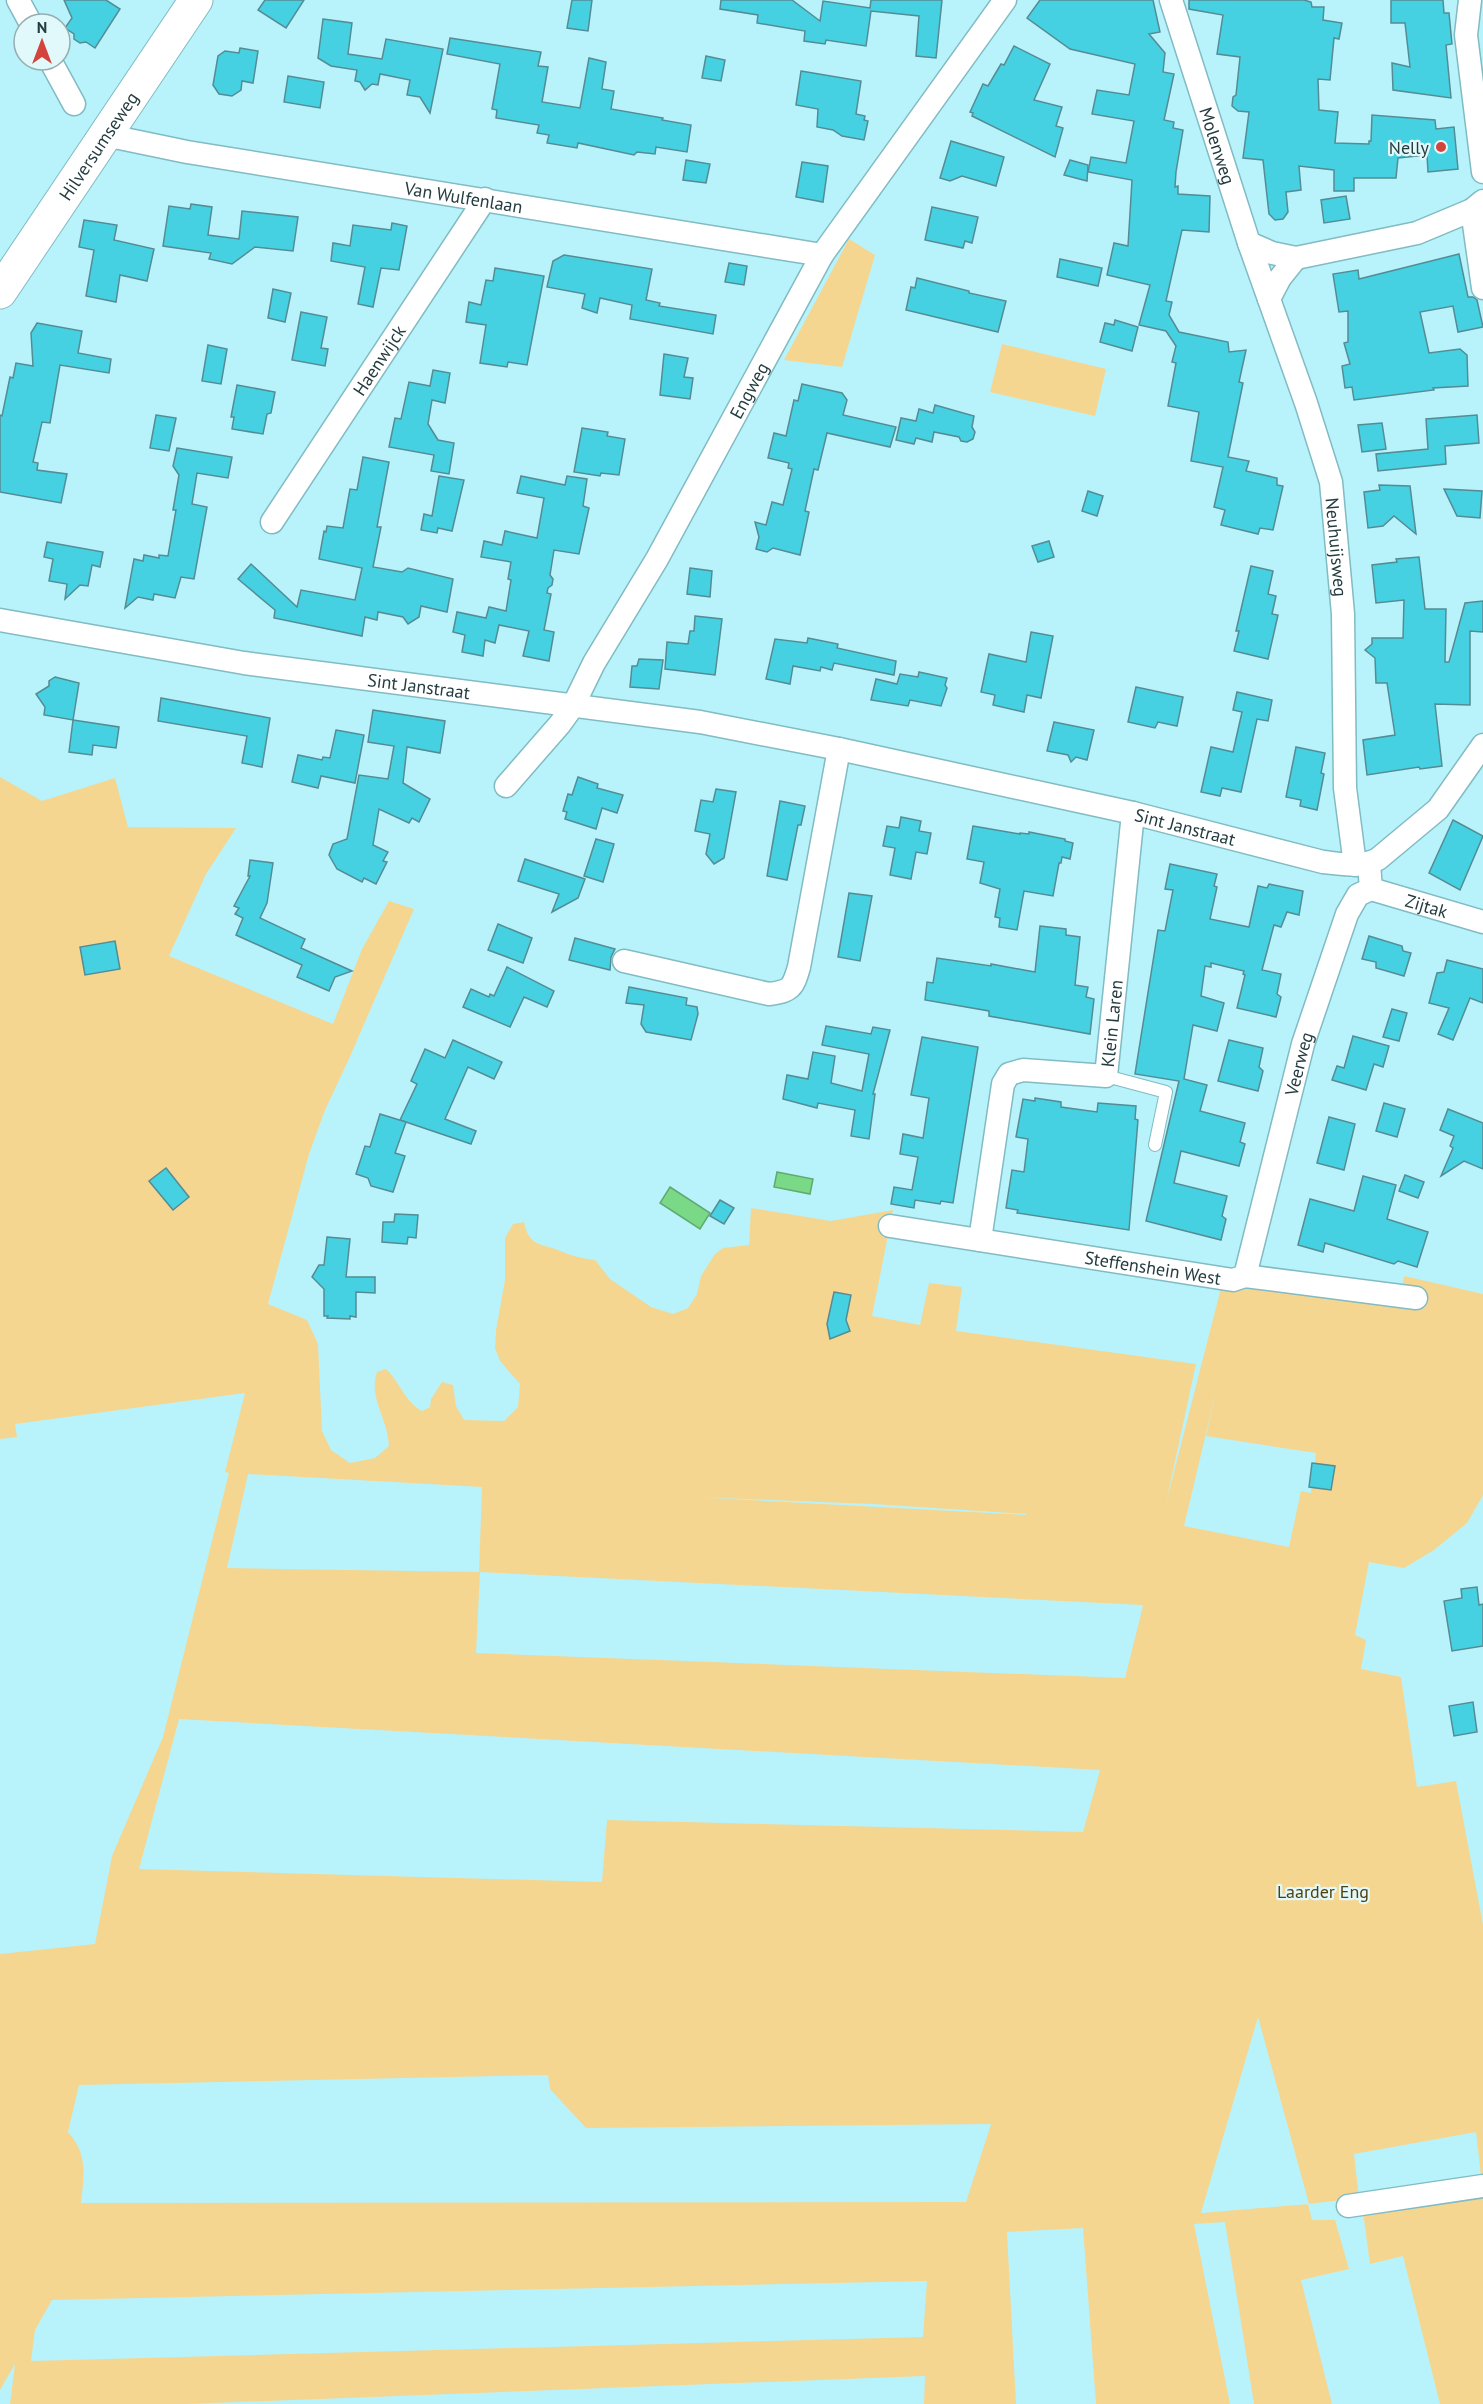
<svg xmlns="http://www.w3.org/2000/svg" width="1483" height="2404" font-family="'PT Sans',sans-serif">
<rect width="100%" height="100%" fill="#b8f3fb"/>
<g fill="#f4d691" fill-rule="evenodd">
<polygon points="849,239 875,255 842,367 784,360"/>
<polygon points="1002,344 1106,369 1095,416 990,392"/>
<path d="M0 777 42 801 115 778 128 827 236 828 206 874 169 956 333 1024 362 949 389 901 414 909 348 1061 325 1110 309 1154 268 1304 307 1320 318 1344 322 1431 331 1450 350 1463 375 1458 389 1446C388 1418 368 1398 377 1372L386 1369C400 1382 405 1402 422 1411L430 1407 431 1399 442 1382 453 1385 456 1406 464 1420 504 1421 518 1407 520 1384 500 1361 495 1348 496 1330 505 1280V1238L513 1224 524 1222C529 1246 539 1243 558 1250 571 1256 580 1258 595 1260L610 1279 651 1307 673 1314 688 1308 697 1294 701 1276 715 1254 723 1248 749 1245 751 1208 831 1221 893 1210 872 1316 920 1325 929 1283 962 1287 956 1331 1196 1364 1166 1503 1222 1284 1400 1301 1404 1276 1483 1294V1495L1467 1523 1434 1550 1404 1568 1369 1562 1355 1635 1366 1640 1361 1669 1401 1677 1417 1787 1456 1781 1483 1925V2176H1481L1476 2132 1354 2154 1359 2198 1308 2204 1312 2220H1335L1349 2269 1301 2280 1332 2404H1254L1225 2222 1194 2224 1230 2404H1096L1083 2228 1007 2232 1016 2404H924L925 2376 186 2404H10L15 2364 0 2390V1954L95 1944 112 1856 163 1737 229 1473 225 1472 245 1393 15 1424 17 1437 0 1439ZM1217 1387 1206 1436 1316 1453 1311 1493 1301 1491 1289 1547 1184 1526ZM248 1474 482 1487 479 1572 227 1568ZM694 1497 873 1504 1026 1514V1515ZM480 1572 1142 1605 1143 1606 1125 1678 476 1653ZM179 1719 1100 1770 1083 1832 607 1820 602 1882 139 1869ZM1258 2017 1309 2204 1202 2213H1201ZM548 2075 550 2089 586 2128 991 2124 966 2202 81 2203C84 2175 88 2154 68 2132L79 2085ZM927 2281 923 2337 31 2361 35 2330 52 2300Z"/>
<polygon points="1483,2193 1483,2404 1440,2404 1403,2256 1370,2264 1363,2212"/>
</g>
<g fill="#79d986" stroke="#60aa71" stroke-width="1.5">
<polygon points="777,1172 813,1179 810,1194 774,1187"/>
<polygon points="670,1187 710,1213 700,1229 660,1203"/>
</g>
<g fill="#46d1e2" stroke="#548c94" stroke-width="1.5">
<polygon points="64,0 106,0 120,9 95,48 86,42 80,43 74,39 74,34 65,28 72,18"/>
<polygon points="265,0 304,0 286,28 258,10"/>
<polygon points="572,0 592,0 588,31 567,28"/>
<polygon points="721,0 792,0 820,21 823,1 870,8 871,0 942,0 936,58 916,56 919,16 871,11 866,46 826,40 825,44 804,41 805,31 757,23 758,15 720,9"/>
<polygon points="1040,0 1153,0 1160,32 1149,34 1165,53 1163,72 1174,74 1164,120 1174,122 1173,128 1183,130 1176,172 1175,187 1178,186 1178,194 1210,196 1209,232 1182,230 1166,301 1172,302 1169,315 1179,332 1228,342 1229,352 1246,350 1239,382 1243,383 1228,457 1249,461 1246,471 1277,478 1277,485 1283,486 1273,530 1260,528 1258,534 1221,525 1225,510 1214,507 1223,467 1191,461 1199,412 1168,406 1176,363 1172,362 1176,346 1166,331 1139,325 1150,285 1107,275 1114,243 1128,246 1132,180 1088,172 1091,157 1126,163 1134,121 1092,114 1097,90 1129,95 1135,64 1070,49 1027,18"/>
<polygon points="1189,0 1304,0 1311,2 1312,7 1324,7 1323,20 1342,23 1339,39 1334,38 1330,80 1318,79 1319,110 1338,112 1335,143 1369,144 1369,141 1371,141 1372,115 1435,120 1436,129 1454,127 1458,169 1428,172 1427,155 1398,158 1396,178 1354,178 1354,191 1334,191 1334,170 1299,166 1301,190 1286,192 1288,212 1283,219 1275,220 1269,214 1263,160 1243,158 1249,112 1238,111 1232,106 1233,97 1236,95 1240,57 1217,54 1223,15 1189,9"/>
<polygon points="1391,0 1443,0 1444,13 1449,13 1452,44 1446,45 1451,98 1393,90 1392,63 1410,67 1405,23 1391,23"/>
<polygon points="323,19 352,23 348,54 382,59 386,39 443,49 430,113 420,97 407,95 410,80 380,74 378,85 372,84 365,90 360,82 355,81 357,70 331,66 318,58"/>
<polygon points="450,38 541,52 538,66 548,67 542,102 580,108 589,58 606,62 602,89 614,91 611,109 663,118 662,120 691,125 687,152 656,147 655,154 637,152 634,155 578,143 577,148 547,143 549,135 537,133 539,125 496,118 497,110 492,109 500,64 447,54"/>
<polygon points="1014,46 1050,64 1034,100 1062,107 1056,126 1063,128 1055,157 972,116 973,113 970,112 983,84 988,86 1001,64 1004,65"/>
<polygon points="240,48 258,51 253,83 242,81 241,90 232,96 219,94 213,85 218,56 225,51 239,53"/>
<polygon points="706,56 725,60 721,81 702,78"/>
<polygon points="801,71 861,81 856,114 865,116 864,120 868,121 864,140 842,136 833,130 817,127 818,109 796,105"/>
<polygon points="288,76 324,82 320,108 284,102"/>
<polygon points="951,141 1004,157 996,186 962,176 950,181 940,178"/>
<polygon points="686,160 710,164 706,183 683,180"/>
<polygon points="1070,160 1088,165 1087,181 1064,175"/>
<polygon points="802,162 828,166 823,202 796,197"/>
<polygon points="1346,196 1350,219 1324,223 1321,200"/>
<polygon points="191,204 212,207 208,235 239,239 242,211 298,217 293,251 255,247 232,264 209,259 211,253 163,246 169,206 190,209"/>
<polygon points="932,207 978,217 972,243 965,241 963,248 925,240"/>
<polygon points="84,220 117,225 114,240 154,249 147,281 120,275 116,302 86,296 94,250 79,247"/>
<polygon points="392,223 407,226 399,270 381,268 373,307 358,304 365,267 331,261 333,243 350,246 353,225 391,230"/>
<polygon points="1459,254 1468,297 1473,297 1477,300 1483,327 1458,332 1453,306 1420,312 1429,353 1460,349 1467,355 1468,386 1433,388 1434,390 1354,400 1352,387 1345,388 1342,366 1350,364 1344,343 1348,342 1348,311 1339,312 1333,274 1358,270 1359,279"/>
<polygon points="564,255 652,269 646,300 660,303 659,306 716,315 713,334 630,319 632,305 600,298 597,313 582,308 585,294 547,287 553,261"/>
<polygon points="1060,259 1102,268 1098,286 1057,277"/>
<polygon points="729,263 747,266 744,285 725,282"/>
<polygon points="495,268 544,276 527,365 508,362 507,367 480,363 486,325 466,322 469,302 481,305 486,280 493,281"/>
<polygon points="917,278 969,291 969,293 1006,301 998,332 906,310 911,287 915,288"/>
<polygon points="273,289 291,293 285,322 268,318"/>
<polygon points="301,312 327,317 321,348 328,349 325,366 292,360"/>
<polygon points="1115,320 1138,327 1132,351 1100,342 1105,323 1114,325"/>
<polygon points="37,323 82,331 78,353 111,359 109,373 60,365 50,423 42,422 33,462 38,463 37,470 67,474 61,503 0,492 0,415 2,416 10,377 13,378 16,363 33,366 31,333"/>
<polygon points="208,345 227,349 221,384 202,381"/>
<polygon points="664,354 688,358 684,377 693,378 690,399 660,395"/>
<polygon points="433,370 450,373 445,403 432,400 428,424 438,440 454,443 449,474 431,471 434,455 389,447 395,418 401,419 409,382 430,386"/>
<polygon points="802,384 842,393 847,400 843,415 896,427 890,447 827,433 818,470 814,469 805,511 809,512 800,555 773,548 767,552 756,549 759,537 755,522 766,525 772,502 783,505 792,469 788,468 789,463 768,458 774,433 786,436 794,400 798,401"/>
<polygon points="237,385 275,392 271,413 267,414 263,434 232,429 234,417 231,417"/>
<polygon points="935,405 974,416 972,427 975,432 973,439 967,442 961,441 959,437 934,432 932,442 916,438 914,444 896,440 901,418 916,421 919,409 933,413"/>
<polygon points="156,415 176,418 169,451 150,448"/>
<polygon points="1477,415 1479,443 1445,446 1446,464 1378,471 1376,454 1428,449 1426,419"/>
<polygon points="1382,423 1386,449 1362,452 1358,425"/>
<polygon points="582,428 608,432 607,436 625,439 619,475 601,473 600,476 574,472"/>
<polygon points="177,448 232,457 228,478 197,473 192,504 207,507 194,579 181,577 175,598 154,594 153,600 138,597 125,608 134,559 143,561 144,555 159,558 159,555 168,556 176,510 173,510 179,475 173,466"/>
<polygon points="363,457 389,462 377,527 381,527 373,567 402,572 408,568 453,579 447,612 421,606 419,617 408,624 403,617 378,612 377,620 365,617 362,636 274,618 275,610 238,579 251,564 297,607 301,590 355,600 362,568 319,559 324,531 326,532 327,526 343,528 350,489 357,490"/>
<polygon points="439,476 464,480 452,531 438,528 437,533 421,530 424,514 432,516"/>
<polygon points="521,476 565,485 567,476 587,479 583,506 589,508 579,554 554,550 550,575 553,579 552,585 548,588 547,593 551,594 544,630 554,632 549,661 523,656 529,631 499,625 495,643 485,640 483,656 462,652 465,635 453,632 457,612 486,618 489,607 506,611 511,580 508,579 511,562 481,557 484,541 502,545 505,531 537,538 544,498 517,493"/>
<polygon points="1379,485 1410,486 1416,534 1394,516 1383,526 1368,528 1364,492 1380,490"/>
<polygon points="1444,489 1482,491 1480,518 1457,516"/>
<polygon points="1088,491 1103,496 1097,516 1082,511"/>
<polygon points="1049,541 1054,557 1038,562 1032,546"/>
<polygon points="47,542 103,552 100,567 92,565 88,586 80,585 65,599 67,584 49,581 53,559 44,557"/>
<polygon points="1419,557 1425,609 1446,609 1445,662 1449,662 1465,603 1483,601 1483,632 1470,631 1470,705 1435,704 1442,766 1420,769 1419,767 1367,775 1363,740 1395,735 1387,683 1376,683 1375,658 1365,650 1372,644 1372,638 1403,638 1404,600 1376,603 1372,565 1397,562 1396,559"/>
<polygon points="1251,566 1273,571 1268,594 1276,596 1272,614 1278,615 1268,659 1234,651 1239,631 1236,631"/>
<polygon points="690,568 712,571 710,597 687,594"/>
<polygon points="695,616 722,619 715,675 665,669 667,642 688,644 690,631 694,631"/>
<polygon points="1031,632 1053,636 1041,698 1027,695 1024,712 993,705 995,695 981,692 989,654 1026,662"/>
<polygon points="808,638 838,644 837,648 896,661 894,675 834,663 832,670 821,667 820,671 793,666 790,684 766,679 775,639 807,643"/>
<polygon points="639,659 663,660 659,689 630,687 632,666 637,666"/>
<polygon points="919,672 947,678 945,685 947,688 941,706 910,700 908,706 871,700 876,679 897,684 900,674 918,677"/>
<polygon points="55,677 79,683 73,720 44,715 45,707 36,694 49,686 49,681"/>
<polygon points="1136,687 1183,697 1177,726 1158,722 1155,728 1128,722"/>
<polygon points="1237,692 1272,700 1268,721 1257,719 1241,792 1222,788 1220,796 1201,792 1211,747 1233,752 1242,712 1233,710"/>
<polygon points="161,698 270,718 262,767 242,763 247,736 158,721"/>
<polygon points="373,710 445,721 440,753 407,747 403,783 430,799 419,822 412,818 409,823 379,809 373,845 388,852 383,861 387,862 376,884 364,878 362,882 337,869 329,855 333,844 347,839 359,775 388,779 394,746 368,742"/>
<polygon points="73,720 119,727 116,748 93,745 92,755 69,752"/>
<polygon points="1054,722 1094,730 1087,760 1076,757 1071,762 1068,755 1047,751"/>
<polygon points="336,730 364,735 355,783 321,776 318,788 292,782 298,755 322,760 323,757 330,758"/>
<polygon points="1296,747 1325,753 1321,773 1324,774 1317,810 1300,806 1301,800 1286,797"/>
<polygon points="578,777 598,784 597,788 623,795 617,813 602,808 596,829 565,819 567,812 563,811 568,794 572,795"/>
<polygon points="716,789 736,792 724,858 714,864 706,854 710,834 695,831 701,800 713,802"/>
<polygon points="780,801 805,806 801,825 798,825 787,880 767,876"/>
<polygon points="901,817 921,821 919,831 931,833 927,854 916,852 911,879 890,875 895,848 883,846 887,826 899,828"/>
<polygon points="1453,820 1483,836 1460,890 1429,873"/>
<polygon points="973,826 1020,834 1020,833 1029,834 1029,832 1065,839 1065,841 1073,843 1070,859 1062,857 1061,863 1059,863 1053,896 1024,891 1017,930 999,927 1000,918 995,917 1000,889 980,883 984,862 967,859"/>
<polygon points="596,839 614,844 603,882 584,876"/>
<polygon points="525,859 585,879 578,898 552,912 559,894 518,881"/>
<polygon points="250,860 273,863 267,903 260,918 305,939 301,948 352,971 335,977 329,991 297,977 302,965 236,935 243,918 235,914 239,908 234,906 250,876 248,876"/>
<polygon points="1170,864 1217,874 1214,886 1217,887 1210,919 1249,927 1258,886 1267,888 1269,884 1303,891 1299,915 1287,912 1281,927 1274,925 1262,970 1281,974 1277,994 1281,997 1276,1017 1237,1008 1245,975 1243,974 1244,971 1211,963 1211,967 1205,966 1201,996 1224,1003 1217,1031 1193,1025 1184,1079 1207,1085 1200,1111 1245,1123 1240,1142 1245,1144 1239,1166 1181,1151 1174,1183 1227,1196 1222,1216 1226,1219 1221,1240 1146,1221 1179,1081 1135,1074 1158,930 1165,931 1173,890 1165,889"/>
<polygon points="849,893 872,896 860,961 838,957"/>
<polygon points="498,924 532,938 523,963 488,950"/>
<polygon points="1040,926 1066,929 1066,935 1080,937 1075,985 1088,987 1086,997 1094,999 1090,1034 989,1016 989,1011 925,1000 927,982 933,983 937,958 991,966 991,964 1035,972"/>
<polygon points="1369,936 1402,946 1403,951 1411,953 1404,976 1376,968 1376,962 1362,959"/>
<polygon points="575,938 615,949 611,957 610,970 569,960"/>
<polygon points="115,941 120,969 85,975 80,947"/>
<polygon points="1447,960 1483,969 1483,1003 1470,998 1453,1040 1438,1034 1449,1008 1429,1003 1437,973 1444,972"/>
<polygon points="507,967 554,991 547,1007 524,997 510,1027 463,1007 471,989 489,997 490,994 494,996"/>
<polygon points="629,987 687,998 686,1005 697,1007 698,1014 691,1040 646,1032 641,1024 644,1005 626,1003"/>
<polygon points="1392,1009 1407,1013 1399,1041 1383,1037"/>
<polygon points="826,1026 871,1034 873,1027 890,1030 873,1094 875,1094 869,1139 851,1136 855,1110 818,1103 817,1108 783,1099 787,1075 808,1079 813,1052 835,1056 831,1083 862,1091 869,1054 822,1045"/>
<polygon points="1353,1036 1389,1046 1383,1067 1374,1064 1366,1090 1332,1080 1337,1066 1344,1068"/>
<polygon points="922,1037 978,1047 953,1203 941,1201 940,1204 915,1200 914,1208 891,1204 894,1187 912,1190 918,1157 900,1154 903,1134 923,1138 929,1098 911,1095"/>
<polygon points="453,1040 502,1062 494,1079 468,1067 445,1119 476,1131 471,1144 400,1120 417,1084 411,1081 425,1049 445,1058"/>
<polygon points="1229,1040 1263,1048 1259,1067 1263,1071 1258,1091 1218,1081"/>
<polygon points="1035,1098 1061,1102 1061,1107 1097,1112 1098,1103 1136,1106 1135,1119 1138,1120 1129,1230 1017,1213 1018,1210 1006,1208 1012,1170 1024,1172 1028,1139 1016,1137 1023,1099 1035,1101"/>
<polygon points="1384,1103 1405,1109 1397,1137 1376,1131"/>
<polygon points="1448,1109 1483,1123 1483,1169 1464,1161 1441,1176 1453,1148 1450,1146 1454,1136 1440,1130"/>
<polygon points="380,1114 406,1122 395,1153 405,1156 393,1192 371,1186 368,1178 356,1174 365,1146 370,1147"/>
<polygon points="1329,1117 1355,1124 1344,1170 1317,1163"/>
<polygon points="166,1168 189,1197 173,1210 149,1181"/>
<polygon points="1405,1175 1424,1182 1418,1198 1399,1191"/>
<polygon points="1363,1176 1396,1185 1387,1219 1428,1232 1417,1267 1398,1261 1394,1264 1325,1243 1323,1252 1298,1245 1310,1199 1354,1211"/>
<polygon points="720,1200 734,1208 724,1224 710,1216"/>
<polygon points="395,1214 418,1215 416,1238 408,1237 407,1244 382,1242 383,1222 394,1222"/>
<polygon points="327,1237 350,1239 346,1277 375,1277 375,1293 356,1292 356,1317 350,1316 350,1319 327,1318 328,1316 324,1316 324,1289 312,1277 319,1265 324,1265"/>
<polygon points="834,1292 851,1295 846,1320 850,1331 830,1339 827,1324"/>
<polygon points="1312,1463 1335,1466 1331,1490 1309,1487"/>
<polygon points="1477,1587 1479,1605 1483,1604 1483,1646 1452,1651 1444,1601 1462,1598 1461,1589"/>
<polygon points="1473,1702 1477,1732 1454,1736 1449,1706"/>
</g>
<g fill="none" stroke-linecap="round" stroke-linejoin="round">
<defs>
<polyline id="service" points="1106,1076 1166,1092 1155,1145"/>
<g id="minor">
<polyline points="18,0 31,24"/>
<path id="s1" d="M1171 0 1249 243 1272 253 1296 258 1417 233 1472 210 1483 201"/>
<polyline points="1470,0 1466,35 1483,172"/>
<polyline points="50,60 74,104"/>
<path id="s2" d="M105 135 187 152 822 255"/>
<polyline points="1472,210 1483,288"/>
<path id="s3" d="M1249 243 1306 403 1331 482 1343 614 1345 788 1355 865"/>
<polyline points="1269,299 1280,278 1296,258"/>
<path id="s4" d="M272 522 485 199"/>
<path id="s5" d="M0 620 244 663 700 722 839 749 1133 813 1323 862C1342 864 1361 868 1378 859L1438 809 1483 745"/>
<path id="s6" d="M506 786 560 724 573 706 594 663 657 559 822 255 1005 0"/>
<path id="s7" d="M1371 889 1483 922"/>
<path d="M624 961 769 994C791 991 793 988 799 967L839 749"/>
<path id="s8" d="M890 1226 1233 1280 1245 1276 1416 1298"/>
<path id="s9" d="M980 1240 1003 1084 1009 1074 1023 1070 1106 1076 1133 813"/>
<path id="s10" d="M1245 1276 1303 1044 1347 914 1358 895 1371 889 1369 864"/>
<polyline points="1348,2206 1483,2186"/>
</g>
<g id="secondary">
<path id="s11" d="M0 292 196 0"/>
</g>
</defs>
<use href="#service" stroke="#81bbc3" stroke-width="14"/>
<use href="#minor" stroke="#81bbc3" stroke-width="25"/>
<use href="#secondary" stroke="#81bbc3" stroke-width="35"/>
<use href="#service" stroke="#fff" stroke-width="12"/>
<use href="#minor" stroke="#fff" stroke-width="22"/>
<use href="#secondary" stroke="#fff" stroke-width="33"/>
</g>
<circle fill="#d3443d" stroke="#e2f9fc" stroke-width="2" cx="1441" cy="147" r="6"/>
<g text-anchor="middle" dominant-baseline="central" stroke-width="4.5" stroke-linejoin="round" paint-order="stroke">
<g font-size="18" fill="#243c3f" stroke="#e2f9fc">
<text stroke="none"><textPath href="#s1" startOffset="153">Molenweg</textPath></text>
<text stroke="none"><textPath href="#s11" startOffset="176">Hilversumseweg</textPath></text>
<text stroke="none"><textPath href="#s2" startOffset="364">Van Wulfenlaan</textPath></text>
<text stroke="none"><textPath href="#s4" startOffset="194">Haenwijck</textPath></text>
<text stroke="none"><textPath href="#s6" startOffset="466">Engweg</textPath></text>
<text stroke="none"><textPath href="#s3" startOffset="318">Neuhuijsweg</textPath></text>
<text stroke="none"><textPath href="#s5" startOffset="424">Sint Janstraat</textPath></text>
<text stroke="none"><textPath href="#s5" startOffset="1204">Sint Janstraat</textPath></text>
<text stroke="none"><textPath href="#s7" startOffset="58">Zijtak</textPath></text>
<text stroke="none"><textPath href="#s9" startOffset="320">Klein Laren</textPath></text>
<text stroke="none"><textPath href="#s10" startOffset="219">Veerweg</textPath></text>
<text stroke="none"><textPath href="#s8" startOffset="266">Steffenshein West</textPath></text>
</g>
<g font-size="18" fill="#243c3f" stroke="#e2f9fc" text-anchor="end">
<text x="1429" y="147">Nelly</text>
</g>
<g font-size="18" fill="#533f0b" stroke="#e2f9fc">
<text x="1323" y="1891">Laarder Eng</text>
</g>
</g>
<g transform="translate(42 42)"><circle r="28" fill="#e2f9fc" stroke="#96adb0" stroke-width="1.5"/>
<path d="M0-4.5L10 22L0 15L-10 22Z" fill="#d3443d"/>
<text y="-9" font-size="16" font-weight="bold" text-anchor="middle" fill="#243c3f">N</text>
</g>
</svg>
